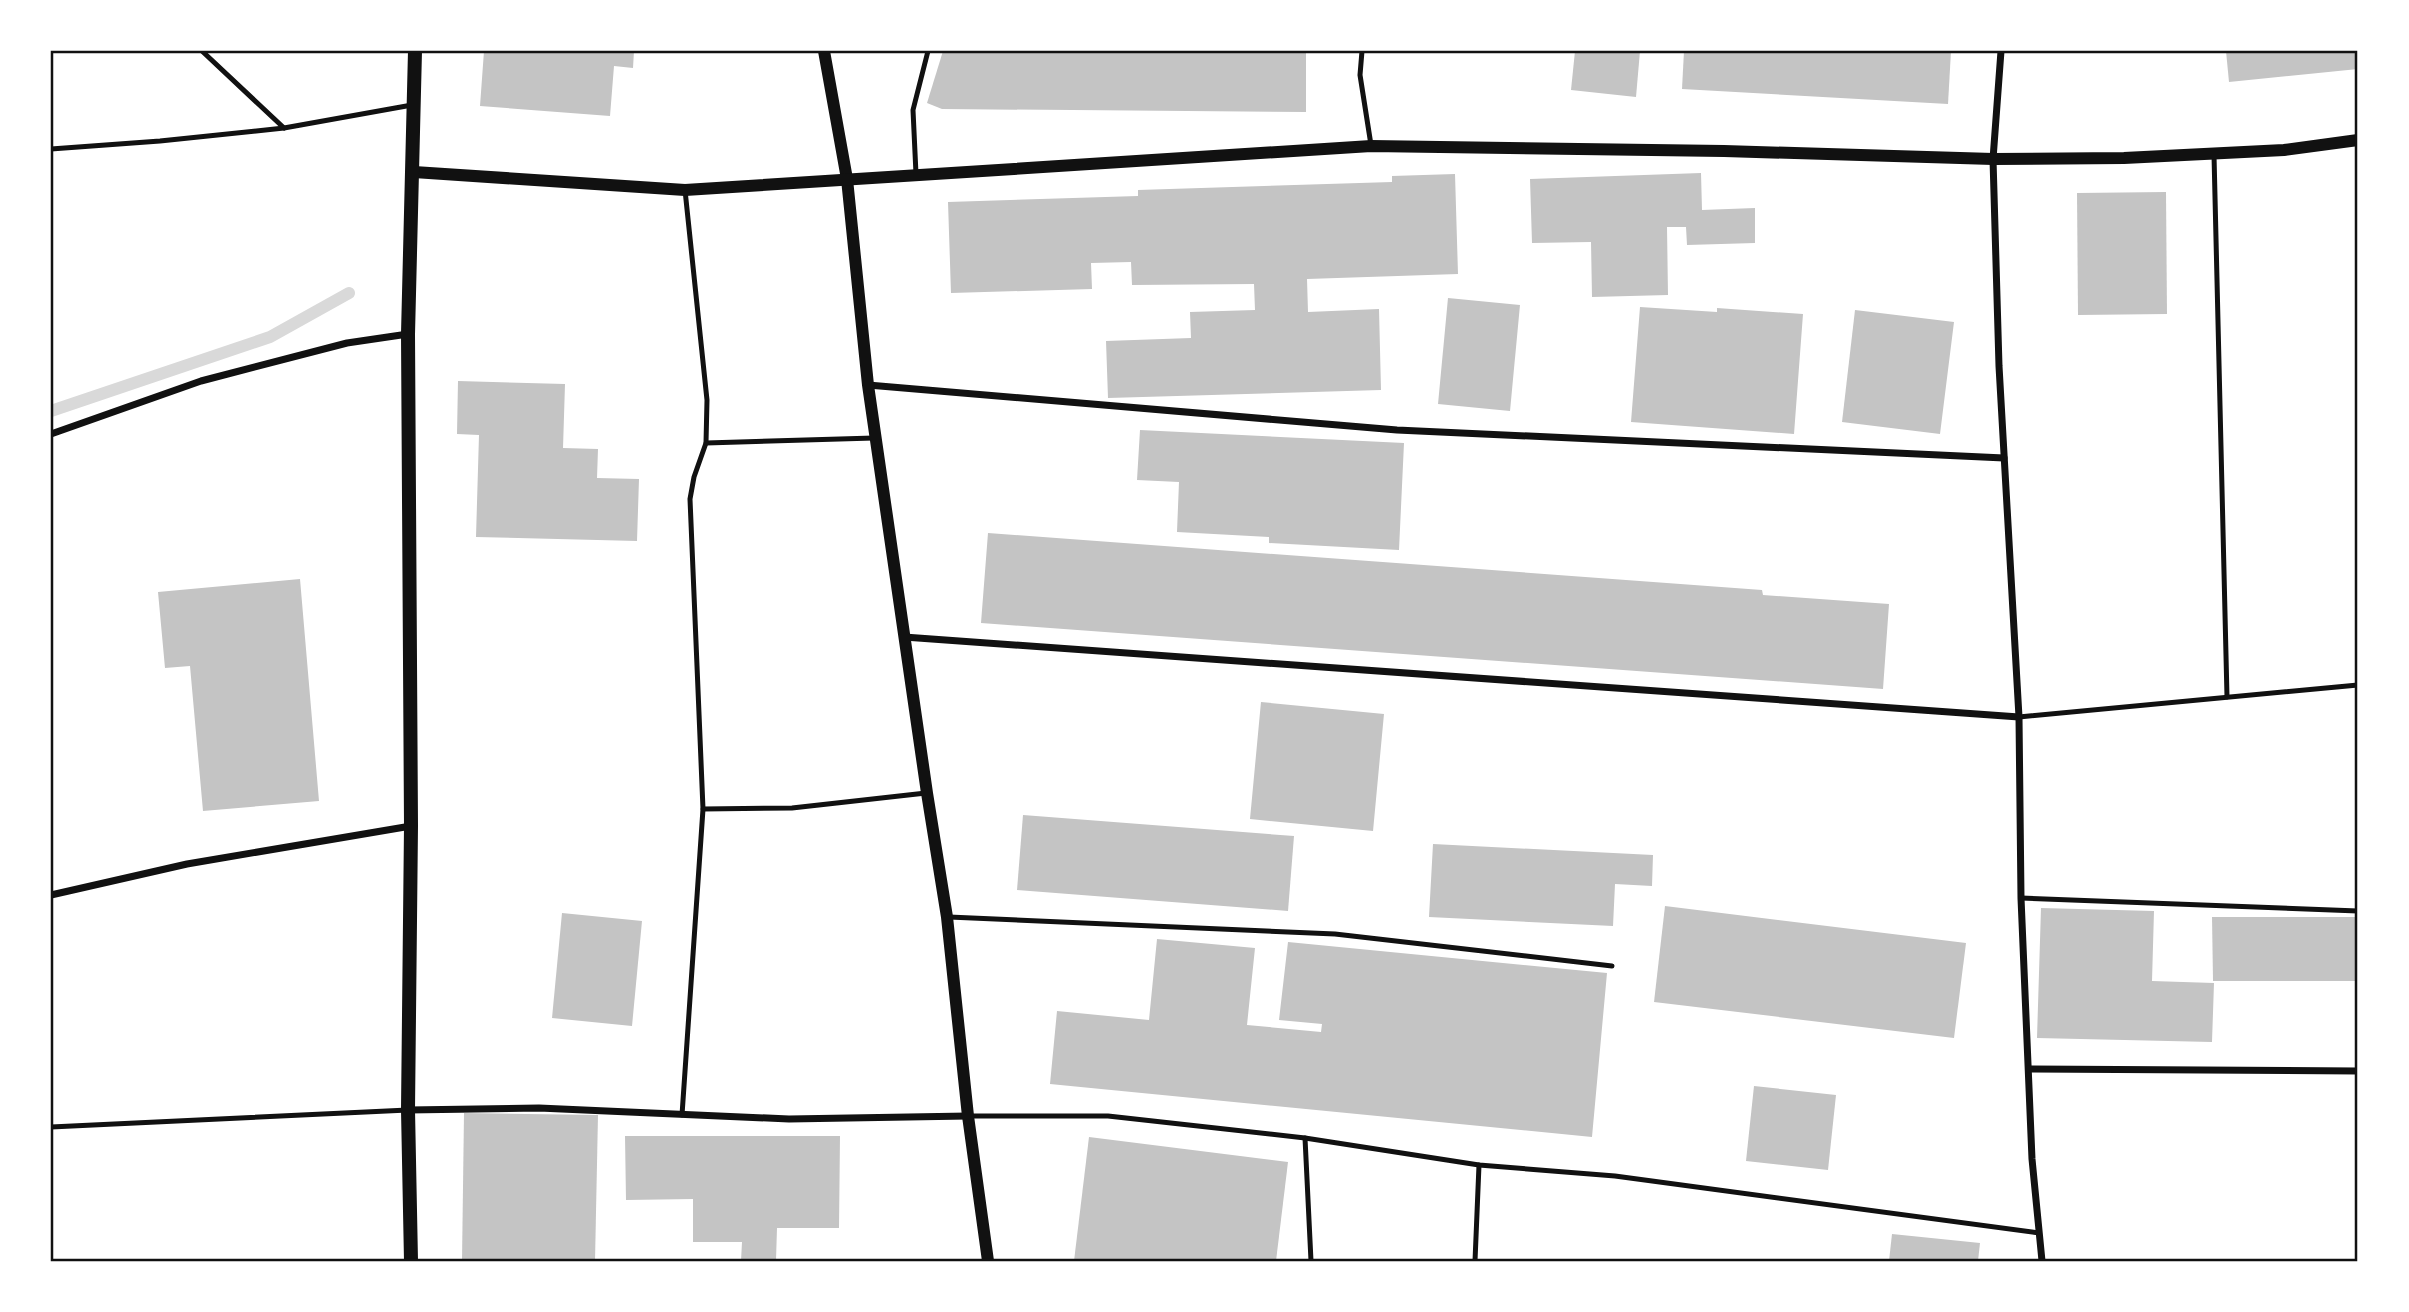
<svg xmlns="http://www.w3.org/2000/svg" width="2409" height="1312" font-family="'Roboto Condensed',sans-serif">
<rect width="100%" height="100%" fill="#fff"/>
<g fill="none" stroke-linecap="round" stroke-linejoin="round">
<polyline stroke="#d9d9d9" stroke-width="12" points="51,411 270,337 349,293"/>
</g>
<g fill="#c4c4c4">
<polygon points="484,51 634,51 633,68 614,66 610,116 480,106"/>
<polygon points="943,51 1306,51 1306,112 942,109 927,103"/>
<polygon points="1575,51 1640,51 1636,97 1571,90"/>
<polygon points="1684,51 1951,51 1948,104 1682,89"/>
<polygon points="2226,51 2358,51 2358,69 2229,82"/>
<polygon points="1701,173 1702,210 1755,208 1755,243 1687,245 1686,227 1667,227 1668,295 1592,297 1591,242 1532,243 1530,179"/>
<polygon points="1455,174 1458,274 1307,279 1308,312 1379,309 1381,390 1108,398 1106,341 1191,338 1190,312 1255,310 1254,284 1132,285 1131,262 1091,263 1092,289 951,293 948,202 1138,196 1138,190 1392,182 1392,176"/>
<polygon points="2166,192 2167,314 2078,315 2077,193"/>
<polygon points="1448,298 1520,305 1510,411 1438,404"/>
<polygon points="1640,307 1717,312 1717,308 1803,314 1794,434 1631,422"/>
<polygon points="1855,310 1954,322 1940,434 1842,422"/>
<polygon points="458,381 565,384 563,448 598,449 597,478 639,479 637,541 476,537 479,435 457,434"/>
<polygon points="1140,430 1404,443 1399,550 1269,543 1269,537 1177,532 1179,482 1137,480"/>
<polygon points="988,533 1762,590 1763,595 1889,604 1883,689 981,623"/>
<polygon points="300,579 319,801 203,811 190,666 165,668 158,592"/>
<polygon points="1261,702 1384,714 1373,831 1250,819"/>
<polygon points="1023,815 1294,836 1288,911 1017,890"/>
<polygon points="1433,844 1653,855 1652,886 1615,884 1613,926 1429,917"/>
<polygon points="1665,906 1966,943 1954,1038 1654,1002"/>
<polygon points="2041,908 2154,911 2152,981 2214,983 2212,1042 2037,1038"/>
<polygon points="562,913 642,921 632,1026 552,1018"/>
<polygon points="2212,917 2358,917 2358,981 2213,981"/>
<polygon points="1157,939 1255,948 1247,1025 1321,1032 1322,1024 1279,1020 1288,942 1607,973 1592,1137 1050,1084 1057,1011 1149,1020"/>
<polygon points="1754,1086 1836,1095 1828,1170 1746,1161"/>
<polygon points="464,1113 598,1115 595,1261 462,1261"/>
<polygon points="625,1136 840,1136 839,1228 777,1228 776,1260 741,1261 742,1242 693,1242 693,1199 626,1200"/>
<polygon points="1089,1137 1288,1162 1276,1261 1074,1261"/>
<polygon points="1892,1234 1980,1243 1978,1261 1889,1261"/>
</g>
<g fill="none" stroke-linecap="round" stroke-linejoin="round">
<g stroke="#111" stroke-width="5">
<polyline points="202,51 284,128"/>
<polyline points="1362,51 1360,75 1371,145"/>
<polyline points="51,149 160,141 284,128 412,105"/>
<polyline points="2214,155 2227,697"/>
<polyline points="916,174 913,110 928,51"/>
<polyline points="706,443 874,438"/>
<polyline points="2019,717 2358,685"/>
<polyline points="703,809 792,808 926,793"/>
<polyline points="2021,898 2358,911"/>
<polyline points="949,917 1335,934 1612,966"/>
<polyline points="682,1115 703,809 690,499 694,477 706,443 707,400 685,190"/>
<polyline points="968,1116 1108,1116 1305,1138 1479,1165 1615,1176 2039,1233"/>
<polyline points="51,1127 408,1110"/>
<polyline points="1305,1138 1311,1261"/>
<polyline points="1475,1261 1479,1165"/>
</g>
<g stroke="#111" stroke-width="7">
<polyline points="2001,51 1993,159 1999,366 2019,717 2021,898 2032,1159 2042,1261"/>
<polyline points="868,385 1397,430 2004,458"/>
<polyline points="51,434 201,381 347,343 408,334"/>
<polyline points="904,637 2019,717"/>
<polyline points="51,895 187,864 411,826"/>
<polyline points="2029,1069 2358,1071"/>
<polyline points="408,1110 539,1108 789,1119 968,1116"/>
</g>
<g stroke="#111" stroke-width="12">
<polyline points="824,51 847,179 868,385 927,793 947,917 968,1116 988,1261"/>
<polyline points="414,172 685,190 1371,146 1724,151 1993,159 2124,158 2284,150 2358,140"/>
</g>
<polyline stroke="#111" stroke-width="14" points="411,1261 408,1110 411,826 408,334 415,51"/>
</g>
<rect width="2409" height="1312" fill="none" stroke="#ffffff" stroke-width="105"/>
<rect x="52" y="52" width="2304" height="1208" fill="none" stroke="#111" stroke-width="2.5"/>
</svg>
